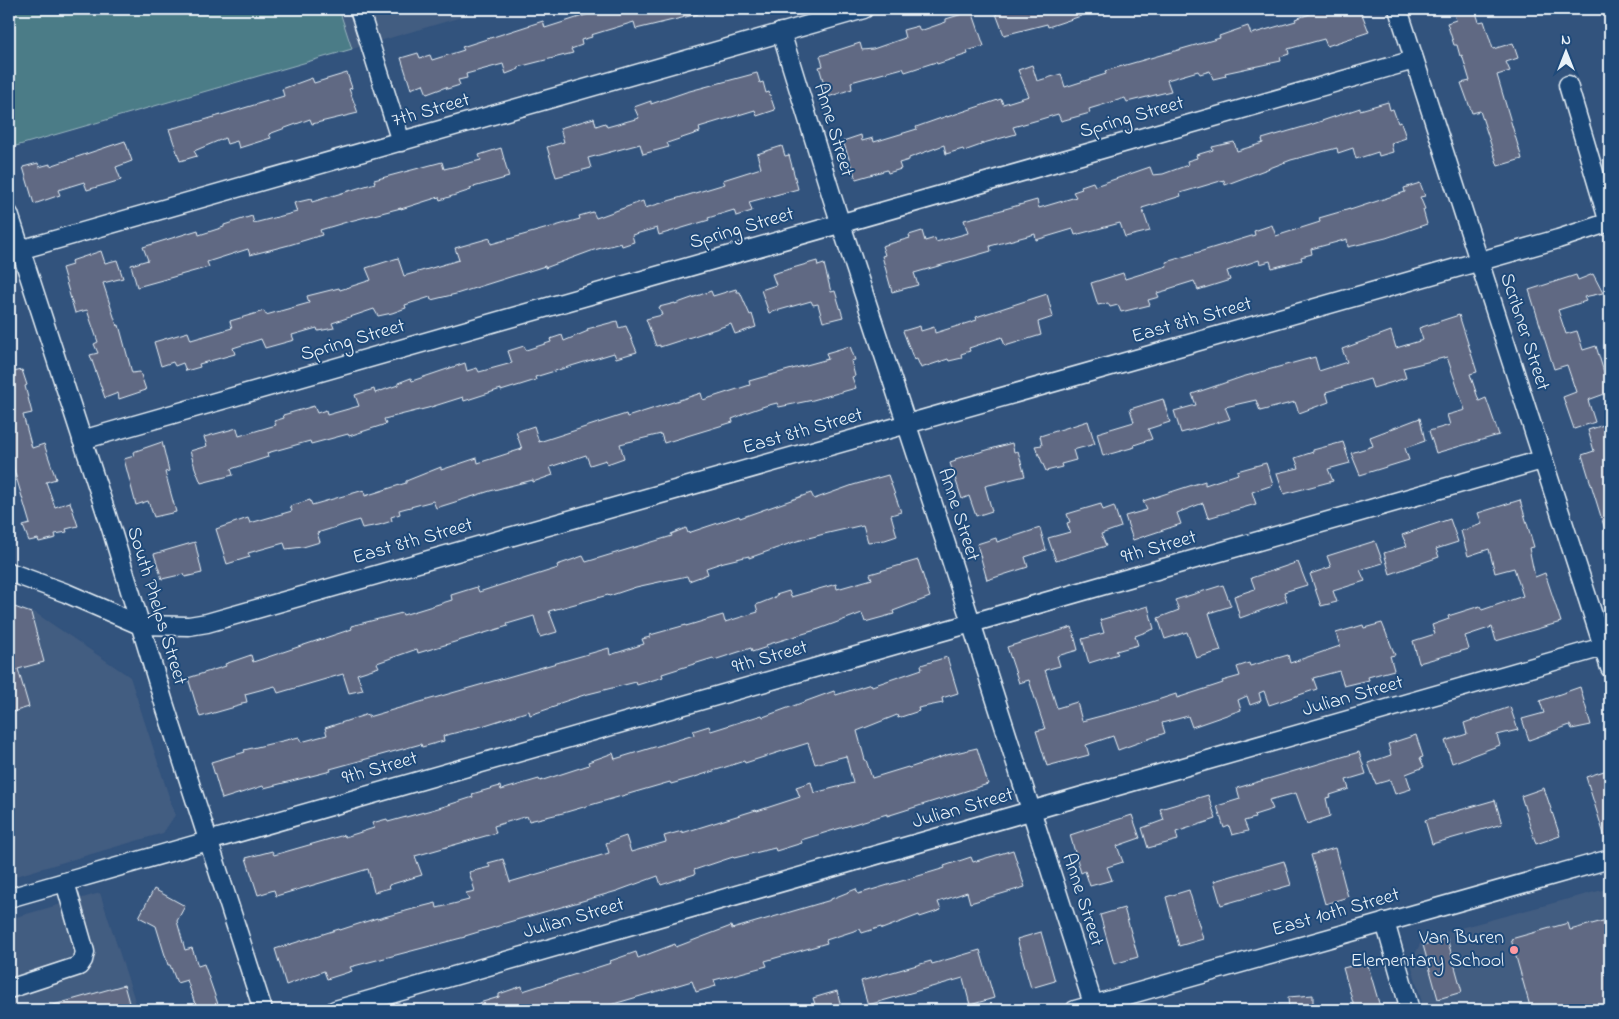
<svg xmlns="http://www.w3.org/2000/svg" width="1619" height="1019" font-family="'Indie Flower',sans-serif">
<rect width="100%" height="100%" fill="#32537d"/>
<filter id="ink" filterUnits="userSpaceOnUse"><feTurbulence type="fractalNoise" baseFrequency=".02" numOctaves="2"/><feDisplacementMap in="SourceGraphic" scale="10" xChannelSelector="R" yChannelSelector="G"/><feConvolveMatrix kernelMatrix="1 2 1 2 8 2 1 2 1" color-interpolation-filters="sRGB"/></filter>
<g filter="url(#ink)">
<g fill="#435d81">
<polygon points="339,9 489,9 352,49"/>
<polygon points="9,607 34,612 130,677 175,815 163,833 9,878"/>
<polygon points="1610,888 1610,1010 1424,1010 1411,963 1423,938"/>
<polygon points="100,893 138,1010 12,1010 9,998 9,919"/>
</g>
<polygon fill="#4c7c87" stroke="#9ab6c0" points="9,9 339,9 352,49 9,148"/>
<g fill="#606983" stroke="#e8f1f8">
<polygon points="587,9 697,9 698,14 636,29 634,22 591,35 592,37 581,40 582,45 571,49 573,53 518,67 519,69 506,74 503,64 466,74 467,78 458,80 460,85 447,89 446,87 427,94 423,84 411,89 401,58 418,53 420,58 430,55 432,60 464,50 462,47 543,21 545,28 589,14"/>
<polygon points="1006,9 1096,9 1096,11 1048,27 1047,24 1004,35 995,11"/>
<polygon points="1325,9 1360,9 1369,32 1327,46 1324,39 1288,49 1289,54 1280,57 1281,61 1225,73 1226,76 1213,79 1210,71 1200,74 1198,71 1167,80 1171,91 1127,102 1125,98 1089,109 1090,113 1061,121 1058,114 1038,120 1013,127 1016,134 980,144 981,145 964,151 963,149 946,154 944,145 909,158 909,160 899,163 901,169 888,173 887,170 856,179 843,141 861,135 862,141 873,138 874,142 917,129 916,127 947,116 947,117 1001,99 1003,104 1029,96 1018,70 1032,65 1037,81 1061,74 1065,87 1106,74 1105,71 1220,38 1219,36 1248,26 1251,34 1296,21 1295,19"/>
<polygon points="1452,9 1475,9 1479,22 1484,21 1493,49 1513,43 1518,58 1506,62 1510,71 1497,75 1522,159 1498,166 1480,111 1472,113 1461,83 1470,81 1462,55 1460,56 1457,45 1454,45 1447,23 1456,20"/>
<polygon points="972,11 984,46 967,51 968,54 937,64 936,62 905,72 903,68 851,82 852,89 828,97 819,67 823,66 820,56 860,43 862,50 873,49 905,38 903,30 918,26 920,31 946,22 946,19"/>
<polygon points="347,73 352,88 349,89 358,113 312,124 310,119 269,134 271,138 239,148 237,141 227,144 225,138 194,151 197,156 180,161 169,129 201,121 284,96 282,89 312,78 314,83"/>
<polygon points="757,73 760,83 763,82 766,93 769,92 775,110 757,116 755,110 699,127 700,132 667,143 669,147 643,154 640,144 588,158 591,168 556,177 547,147 564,142 560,128 594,118 596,126 605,123 607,127 639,118 634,107 651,101 651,104 686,92"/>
<polygon points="1388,102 1390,110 1393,109 1398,123 1401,122 1406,138 1391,143 1393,152 1379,156 1378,152 1356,159 1353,148 1338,153 1337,148 1291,160 1225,185 1224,180 1180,193 1181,196 1142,208 1150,231 1125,237 1120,223 1075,235 1073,229 1036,240 1035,234 990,246 991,251 914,273 918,285 892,292 882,256 885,255 882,246 910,238 909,235 922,231 925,241 935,238 936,242 968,233 964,220 980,216 1037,200 1039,208 1076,197 1073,192 1082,189 1081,186 1093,182 1095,186 1150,167 1153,175 1163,174 1188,165 1187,161 1197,158 1196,155 1213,150 1212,147 1234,142 1237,151 1263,143 1262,139 1310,125 1360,108 1360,110"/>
<polygon points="125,141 132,161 116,167 121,180 87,190 84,182 58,190 60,195 34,204 23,167 38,163 39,167 50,164 50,166"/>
<polygon points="782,146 785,156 789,155 798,189 749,202 752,211 736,216 734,210 708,218 709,220 659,235 657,228 632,235 634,242 622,246 621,243 594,250 545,268 545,266 456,294 431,300 430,297 405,305 406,308 392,313 378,316 374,309 332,323 334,328 318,331 317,328 292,335 294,340 265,348 261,339 233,348 235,354 199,364 200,367 186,371 183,363 175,366 173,362 161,366 154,342 188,332 191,340 232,328 230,321 264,311 266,315 309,303 307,296 339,288 340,290 371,280 366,268 398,258 404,276 459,260 455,248 490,238 491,244 580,219 579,216 593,212 596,218 643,201 645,208 725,184 723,180 761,168 757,154"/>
<polygon points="501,148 509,177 470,188 471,190 440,200 439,197 401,209 401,208 350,221 320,230 322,235 289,245 250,255 248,249 207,262 209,267 137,287 131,265 148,260 143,247 198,230 199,235 224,227 224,225 252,216 254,223 297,212 294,203 311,199 312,202 375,183 374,180 442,162 444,169 465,164 481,160 479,155"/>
<polygon points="1420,183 1425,196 1420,197 1425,209 1423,210 1427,224 1386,238 1348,247 1347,239 1337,242 1311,249 1312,254 1301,257 1302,260 1272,268 1270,261 1260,264 1259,260 1227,271 1230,280 1198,290 1194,281 1168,289 1168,290 1157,293 1159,297 1148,300 1150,305 1121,312 1118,305 1110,307 1108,303 1098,305 1091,283 1123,273 1125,279 1167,266 1166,262 1255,235 1254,231 1272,225 1276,236 1320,222 1319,218 1350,209 1350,210 1405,192 1404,188"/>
<polygon points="101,251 105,263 117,260 123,278 103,283 117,326 119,325 132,373 140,372 146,390 119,399 118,393 105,398 90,355 98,353 94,344 98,342 87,310 75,313 62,268 72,265 71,261"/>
<polygon points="817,261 818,266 824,264 831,292 835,291 843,317 823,322 818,304 813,305 811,301 769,313 761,290 776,285 772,274"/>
<polygon points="1593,274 1603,293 1584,297 1586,301 1558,310 1566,334 1577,331 1583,350 1596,346 1610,392 1588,400 1595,422 1574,429 1563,397 1576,392 1567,365 1554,369 1529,290 1576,275 1578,280"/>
<polygon points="736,289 737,292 740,292 750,315 752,314 756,327 735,334 731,324 660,347 660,345 656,346 646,319 662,315 659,307 675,303 675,304 711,291 713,296"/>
<polygon points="1047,294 1053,317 1038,322 1041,335 1005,346 1002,337 969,348 970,351 961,354 962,358 949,361 948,359 921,368 917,359 914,360 903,331 920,326 921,331 934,327 935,333 977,320 976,317"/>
<polygon points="1459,315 1477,372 1470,374 1479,401 1486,398 1499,435 1436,453 1429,431 1450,425 1447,415 1465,410 1447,357 1403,368 1406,378 1373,388 1370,379 1326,392 1329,402 1299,413 1295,402 1260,411 1256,400 1225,407 1230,419 1181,433 1174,411 1196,405 1192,394 1242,377 1315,357 1319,371 1347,362 1342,349 1391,331 1396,348 1423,340 1419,328"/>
<polygon points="617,321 619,328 626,326 637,352 616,358 614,353 535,377 536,380 501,391 501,389 464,401 463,397 428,408 384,419 386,424 349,436 348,434 311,444 310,441 267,453 268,457 231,469 233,475 201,483 195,468 190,451 207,446 204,437 237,428 239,436 276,425 274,421 284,418 283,415 314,406 317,413 326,410 327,415 359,406 355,395 374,389 375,393 398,385 398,383 411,378 412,381 465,363 467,371 477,368 479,372 512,363 508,351 524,346 526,350 551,342 550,339 562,335 564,341 588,331 587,329"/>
<polygon points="850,346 855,360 851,361 855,376 852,377 856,388 813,400 779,407 777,403 765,406 742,414 742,415 732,419 733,422 664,443 661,434 620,444 624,458 607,464 606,460 590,465 586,455 550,467 553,475 533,482 533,480 490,491 436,508 433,501 399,510 400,514 391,517 392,521 379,525 362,528 359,520 317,533 320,542 303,547 286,549 284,543 248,553 250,557 227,564 216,529 248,518 250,523 292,511 290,506 310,500 312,505 364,490 365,496 406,483 406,481 441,467 441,470 477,458 478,463 522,449 516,432 534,426 539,442 626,414 627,417 701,393 703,400 750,385 749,381 828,359 826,353"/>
<polygon points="22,370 27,385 25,386 32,413 23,415 32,448 44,444 56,479 46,482 55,507 70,502 78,526 66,529 67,532 55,534 56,538 39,542 38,539 29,541 23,526 30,524 9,453 9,373"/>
<polygon points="1163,399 1170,422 1148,429 1152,439 1134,445 1135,447 1103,456 1097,433 1134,422 1130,409"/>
<polygon points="1420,418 1425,441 1405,448 1409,460 1360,475 1351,453 1373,446 1370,437"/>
<polygon points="1088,421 1095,444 1073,450 1076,460 1061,464 1062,467 1046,471 1035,446 1042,445 1040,436"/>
<polygon points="1610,423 1610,536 1607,536 1582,455 1594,451 1588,430"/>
<polygon points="162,442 169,471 165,472 176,512 154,517 148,501 136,505 124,459 134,456 133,452"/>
<polygon points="1343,442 1350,463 1328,469 1333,481 1284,494 1277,473 1299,468 1295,458 1313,452 1313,450"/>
<polygon points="1012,443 1014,452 1018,451 1025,476 985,486 992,511 976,516 969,496 962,499 950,463 956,461 955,459"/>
<polygon points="1266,463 1273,485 1252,492 1256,504 1208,518 1203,503 1177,513 1181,524 1133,540 1125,516 1147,510 1143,501 1205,481 1205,485 1238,474 1237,471"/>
<polygon points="888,475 901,512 891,515 897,536 885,540 868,542 863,525 824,534 797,541 749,558 749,556 724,562 706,568 708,574 689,581 687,576 636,587 609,596 608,595 549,611 557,632 540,637 534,616 507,624 508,626 418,653 417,649 377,663 379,667 357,674 363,690 349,693 343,674 278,693 275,686 245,694 247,702 242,703 242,705 200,717 188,678 226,666 225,664 251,655 253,662 352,629 351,626 402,613 403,615 452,600 451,595 477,587 479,592 516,580 517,581 558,568 557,565 583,556 586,562 672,536 671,534 686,528 688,533 739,516 740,518 811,493 814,499 853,485"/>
<polygon points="1520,500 1534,547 1529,548 1535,577 1545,573 1561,622 1496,641 1492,627 1465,636 1469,649 1419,663 1413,641 1435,634 1432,625 1449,619 1448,616 1480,606 1482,610 1523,596 1514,568 1495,573 1489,549 1468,556 1461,531 1482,524 1478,513"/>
<polygon points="1101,504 1103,510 1114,506 1121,527 1101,534 1106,546 1056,561 1048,538 1070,532 1067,523 1070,522 1067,514"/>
<polygon points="1450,519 1458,542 1436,549 1439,557 1390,574 1384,553 1407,546 1402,535"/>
<polygon points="1040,528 1046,550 1025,557 1028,567 987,580 977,544 996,538 997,542"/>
<polygon points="1375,541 1383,563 1360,570 1365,581 1333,591 1337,602 1321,606 1310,574 1331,567 1327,556"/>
<polygon points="195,542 202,573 185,577 184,574 162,579 154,554"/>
<polygon points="918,560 930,597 893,611 894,614 865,622 862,613 819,629 766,645 767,647 752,652 751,648 714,660 713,658 662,674 663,677 637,685 636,682 584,695 557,704 557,706 530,715 529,711 482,726 443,736 444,741 422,747 421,744 330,769 331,771 264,788 263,786 222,799 211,762 245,752 244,750 299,737 301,742 327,735 325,728 368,714 368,717 609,648 610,655 644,644 642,639 650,637 650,635 686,625 686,626 723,615 725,622 758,612 756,605 776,597 776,595 789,591 791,597 836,584 837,589 872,579 870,574"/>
<polygon points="1298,562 1307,585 1284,592 1287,601 1240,618 1234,596 1255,589 1251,578"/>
<polygon points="1223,585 1231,606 1209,613 1221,651 1196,658 1187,632 1165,639 1158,618 1179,610 1175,600"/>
<polygon points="9,605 31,613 44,662 18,669 29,707 9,713"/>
<polygon points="1148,606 1154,629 1135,636 1138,645 1116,651 1118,654 1089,663 1082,639 1104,633 1100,620"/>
<polygon points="1382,623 1395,655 1390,656 1394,670 1368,677 1369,680 1344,686 1339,671 1313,678 1317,689 1269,705 1264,691 1259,693 1261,701 1250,705 1247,696 1238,700 1241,710 1192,727 1188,716 1162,723 1165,733 1118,750 1113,736 1086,745 1089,755 1047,766 1036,731 1045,729 1039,711 1029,680 1019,683 1007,647 1072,627 1078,650 1057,656 1060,666 1045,670 1057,708 1077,702 1082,721 1139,706 1176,694 1177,698 1223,683 1222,681 1240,676 1237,667 1249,663 1250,666 1288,655 1290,663 1340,646 1336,633 1363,625 1364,628"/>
<polygon points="947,657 958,693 942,698 943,703 918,708 919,711 898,718 897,715 857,731 865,760 866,760 872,778 908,767 909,768 947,755 977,748 988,784 887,816 887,814 801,840 802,843 776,851 775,848 734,858 733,857 694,870 695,874 661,885 658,876 617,891 502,924 502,925 465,936 465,937 350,967 352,971 327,979 324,971 286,985 275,949 339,929 340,930 377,918 377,919 424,906 436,903 437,908 469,900 466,893 475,891 469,872 490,867 488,863 503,859 510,882 609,853 606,843 626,836 631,852 666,842 664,836 682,831 682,833 756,810 757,811 800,797 796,787 811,782 814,793 853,783 846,756 815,764 808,743 745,763 744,761 692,778 671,784 670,782 563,813 529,821 527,816 494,826 496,833 415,856 422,875 389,885 390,888 374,892 368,869 276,896 274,890 258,895 246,858 272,851 274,855 344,835 345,837 374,828 372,823 387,819 388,822 442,807 473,797 472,794 500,786 501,790 539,779 540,781 589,765 588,762 613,753 615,759 694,735 693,731 709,726 711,731 762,715 763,717 834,691 836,695 871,684 872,686 922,669 921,665"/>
<polygon points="1580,687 1591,725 1572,729 1570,725 1529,740 1522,719 1544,713 1540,701"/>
<polygon points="1510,707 1518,730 1497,735 1500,745 1452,763 1445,741 1467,734 1464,723"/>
<polygon points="1416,735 1423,757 1420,758 1424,767 1406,774 1411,789 1395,794 1390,780 1376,784 1368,763 1391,755 1388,744"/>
<polygon points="1359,752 1366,774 1346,780 1349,789 1330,795 1331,797 1326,798 1330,816 1307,824 1296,793 1269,800 1273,809 1254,815 1255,818 1244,821 1248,831 1232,835 1229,826 1224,828 1217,806 1240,799 1237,788"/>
<polygon points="1610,769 1610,843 1607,844 1586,777"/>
<polygon points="1544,788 1560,836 1536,844 1521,796"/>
<polygon points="1208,795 1216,819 1176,832 1178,840 1148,848 1142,828 1164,820 1160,809"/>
<polygon points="1495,800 1502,824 1432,844 1425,820"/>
<polygon points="1132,815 1140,838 1117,846 1123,862 1107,867 1112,880 1090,886 1085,871 1081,873 1070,835"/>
<polygon points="1335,848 1348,897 1325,904 1311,855"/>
<polygon points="1013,850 1025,887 970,903 967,892 938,902 941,910 920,917 919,915 882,929 881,927 862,933 860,929 826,940 827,943 765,961 767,966 714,980 716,986 696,992 692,981 593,1010 466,1010 466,1007 499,997 499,994 522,986 523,991 611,963 610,961 636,952 638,958 675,944 676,947 731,926 732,929 831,900 831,899 856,889 858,894 945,868 944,866 971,857 973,862"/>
<polygon points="1284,861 1291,885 1221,905 1214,881"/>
<polygon points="154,889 185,906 177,921 185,950 192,948 198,966 204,964 220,1010 197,1010 187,980 177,983 170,965 168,965 156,926 139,917"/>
<polygon points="1189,890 1203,939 1179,946 1166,897"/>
<polygon points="1124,908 1138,957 1114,964 1100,915"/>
<polygon points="1610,919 1610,1010 1531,1010 1511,939 1568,923 1570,930"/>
<polygon points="1041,932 1055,981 1031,988 1017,939"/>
<polygon points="1447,938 1462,992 1438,999 1423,945"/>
<polygon points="980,950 994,998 970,1005 963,978 868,1005 861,981 931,961 932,964"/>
<polygon points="1367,962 1381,1010 1355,1010 1343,968"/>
<polygon points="124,985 131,1010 51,1010 50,1006"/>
<polygon points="837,991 842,1010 817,1010 813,998"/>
<polygon points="1313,995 1313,1010 1289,1010 1288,997"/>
</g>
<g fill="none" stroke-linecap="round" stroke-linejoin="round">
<defs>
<g id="minor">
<polyline points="359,9 401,142"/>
<polyline points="1398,9 1610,668"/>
<polyline points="781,32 832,197 945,541 1095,1010"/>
<polyline points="1568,85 1609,223"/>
<polyline points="9,214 111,528 164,703 263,1010"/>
<polyline points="9,253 864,9"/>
<polyline points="82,440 1414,60"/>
<polyline points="9,572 66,593 140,625 189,626 207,623 1558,239 1610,222"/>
<polyline points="9,898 1542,460"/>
<polyline points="1385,922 1410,1010"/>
<polyline points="9,989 79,966 83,960 85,952 65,882"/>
<polyline points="335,1010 1603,647"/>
<polyline points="1075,1010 1610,859"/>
</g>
</defs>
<use href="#minor" stroke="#e8f1f8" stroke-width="21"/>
<use href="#minor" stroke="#1f4a7a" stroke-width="18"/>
</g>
</g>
<circle fill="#ff9aa2" stroke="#1f4a7a" stroke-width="2" cx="1514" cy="950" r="5"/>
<g text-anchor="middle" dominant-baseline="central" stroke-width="4" stroke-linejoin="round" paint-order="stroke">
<g font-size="20" fill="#e8f1f8" stroke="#1f4a7a">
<text transform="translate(431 111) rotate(-16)">7th Street</text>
<text transform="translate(1132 118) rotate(-16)">Spring Street</text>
<text transform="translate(833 130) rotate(73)">Anne Street</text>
<text transform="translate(742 229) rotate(-16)">Spring Street</text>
<text transform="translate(1192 321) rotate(-16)">East 8th Street</text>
<text transform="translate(1524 332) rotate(72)">Scribner Street</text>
<text transform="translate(353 341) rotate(-16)">Spring Street</text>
<text transform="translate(803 432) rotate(-16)">East 8th Street</text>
<text transform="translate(958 515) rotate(72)">Anne Street</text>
<text transform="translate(413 542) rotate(-16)">East 8th Street</text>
<text transform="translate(1159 548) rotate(-16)">9th Street</text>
<text transform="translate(156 606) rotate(73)">South Phelps Street</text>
<text transform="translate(770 658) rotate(-16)">9th Street</text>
<text transform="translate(1353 697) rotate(-16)">Julian Street</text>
<text transform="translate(380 769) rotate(-16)">9th Street</text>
<text transform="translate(963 809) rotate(-16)">Julian Street</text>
<text transform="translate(1082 900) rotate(72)">Anne Street</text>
<text transform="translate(1336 913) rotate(-16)">East 10th Street</text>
<text transform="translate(574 919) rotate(-16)">Julian Street</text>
</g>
<g font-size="20" fill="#e8f1f8" stroke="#1f4a7a" text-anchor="end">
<text x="1504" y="938">Van Buren<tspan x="1504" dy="23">Elementary School</tspan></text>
</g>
</g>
<rect width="1619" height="1019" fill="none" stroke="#1f4a7a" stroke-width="30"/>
<rect x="15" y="15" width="1589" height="989" fill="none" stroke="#e8f1f8" stroke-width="2" filter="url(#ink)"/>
<g transform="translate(1566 52)" stroke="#1f4a7a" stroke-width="4" paint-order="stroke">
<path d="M0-4L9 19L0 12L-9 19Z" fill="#e8f1f8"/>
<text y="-8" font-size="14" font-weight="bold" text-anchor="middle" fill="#e8f1f8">N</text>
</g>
</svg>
